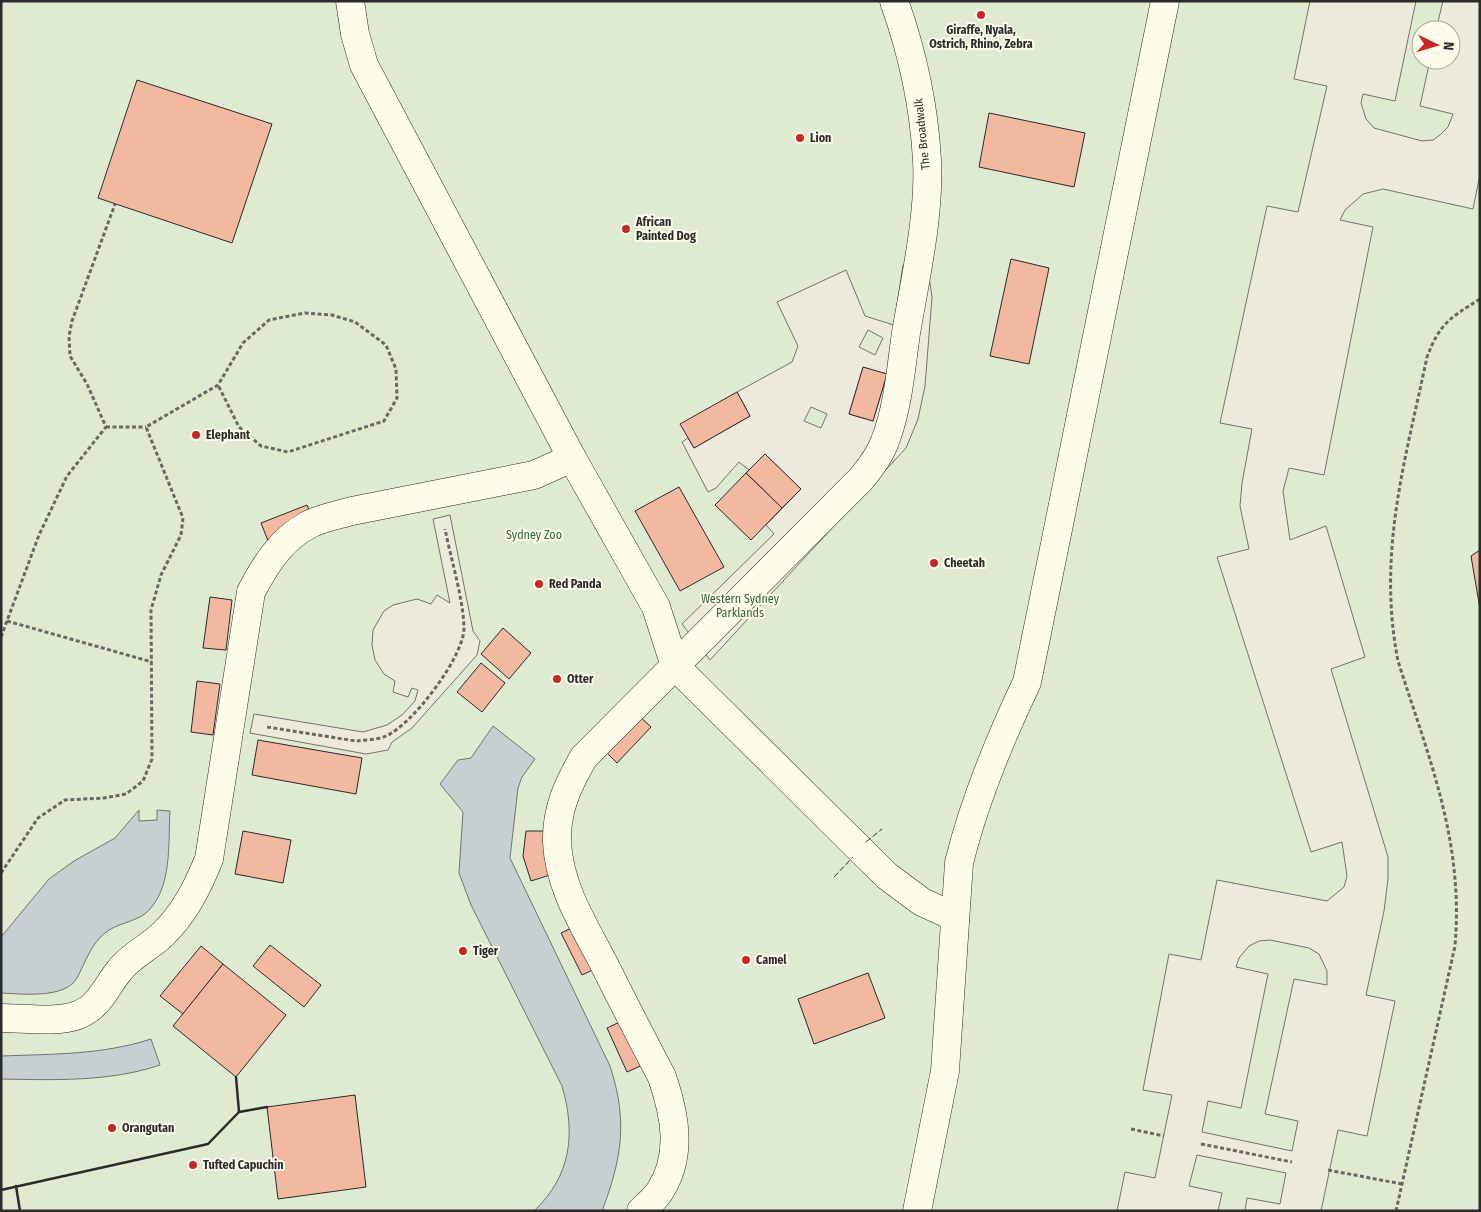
<svg xmlns="http://www.w3.org/2000/svg" width="1481" height="1212" font-family="'Fira Sans Condensed',sans-serif">
<rect width="100%" height="100%" fill="#fdfbea"/>
<path fill="#deebd1" stroke="#74746e" fill-rule="evenodd" d="M1 1H1480V1211H1ZM1421 30H1451V60H1421Z"/>
<g fill="#eceadb" stroke="#74746e" fill-rule="evenodd">
<path d="M1310 1H1416L1395 101 1363 94 1361 103 1366 119 1374 128 1422 141 1433 140 1440 135 1448 127 1453 114 1420 106 1430 60H1451V30H1436L1443 1H1480V174L1473 209 1383 189 1363 194 1345 210 1340 220 1373 227 1324 475 1289 468 1283 491 1290 540 1326 526 1365 657 1331 669 1388 857V879L1384 911 1366 995 1395 1001 1367 1136 1338 1130 1321 1211H1245L1247 1198 1280 1204 1286 1173 1197 1155 1189 1186 1222 1193 1218 1211H1117L1125 1172 1155 1178 1172 1095 1143 1090 1169 954 1201 960 1217 880 1327 901 1344 887 1347 876 1342 842 1311 852 1217 557 1249 549 1240 506 1242 483 1252 429 1220 423 1267 206 1298 212 1327 86 1294 79ZM1270 940 1309 948 1319 954 1327 971V985L1294 979 1265 1114 1298 1121 1292 1151 1202 1132 1208 1101 1241 1108 1268 974 1236 967 1239 958 1249 946 1259 941Z"/>
<path d="M903 265 928 270 932 297 925 386 918 419 906 448 710 660 682 624 774 534 766 525 801 489 765 454 749 470 739 462 716 488 708 492 682 442 688 438 694 448 750 416 737 392 792 362 798 346 777 302 846 270 865 316 894 325ZM868 330 883 338 875 355 859 347ZM863 368 887 374 873 421 849 414ZM811 407 827 414 821 428 804 421Z"/>
<polygon points="450,515 473,631 480,641 477,655 412,728 392,742 388,750 366,754 250,733 254,714 363,732 387,725 402,715 415,701 418,690 412,688 408,697 393,692 395,681 384,674 375,660 372,645 373,630 384,611 393,605 417,599 431,604 437,595 450,603 433,519"/>
</g>
<g fill="#c7d0d0" stroke="#74746e">
<path d="M493 726 535 759 522 777 518 788 510 858 610 1066C628 1121 622 1158 602 1211H534C571 1176 576 1134 562 1086L471 905 459 873 463 812 440 784 458 760 471 758Z"/>
<path d="M139 810V821L157 820V810L170 811C168 842 173 889 146 913 135 922 117 923 105 933 91 944 85 963 77 978 65 999 22 994 1 993V937L49 879 74 861 115 838Z"/>
<path d="M151 1039 160 1065C110 1082 54 1080 1 1079V1056C52 1054 102 1055 151 1039Z"/>
</g>
<g fill="#f2b8a0" stroke="#2b2b2b">
<polygon points="137,80 272,124 232,243 98,198"/>
<polygon points="989,113 1085,133 1074,187 979,167"/>
<polygon points="1011,259 1049,268 1029,364 990,356"/>
<polygon points="863,367 887,374 873,421 849,414"/>
<polygon points="737,392 750,416 694,448 680,424"/>
<polygon points="765,454 801,489 782,508 746,473"/>
<polygon points="746,473 782,508 751,540 715,505"/>
<polygon points="679,487 724,567 680,591 635,511"/>
<polygon points="307,505 316,528 270,546 261,523"/>
<polygon points="1480,550 1480,609 1471,556"/>
<polygon points="210,597 232,600 226,650 203,648"/>
<polygon points="503,628 531,653 509,679 481,654"/>
<polygon points="481,663 505,683 482,712 457,692"/>
<polygon points="197,681 220,684 213,735 191,732"/>
<polygon points="634,711 651,727 617,763 601,747"/>
<polygon points="258,740 362,758 356,794 252,775"/>
<polygon points="243,831 291,840 283,883 235,874"/>
<polygon points="526,831 545,831 550,875 531,881 523,856"/>
<polygon points="580,924 601,966 582,975 561,933"/>
<polygon points="270,945 321,985 304,1007 253,966"/>
<polygon points="201,946 223,964 183,1014 160,996"/>
<polygon points="223,964 286,1015 236,1077 173,1026"/>
<polygon points="868,973 885,1018 814,1044 798,999"/>
<polygon points="626,1019 647,1063 627,1072 607,1028"/>
<polygon points="355,1095 366,1187 278,1199 267,1107"/>
</g>
<g fill="none" stroke-linecap="round" stroke-linejoin="round">
<defs>
<g id="minor">
<polyline points="350,1 355,34 364,65 572,458 656,607 675,666 887,876 922,902 955,917"/>
<path d="M1 1018C25 1018 56 1023 78 1015 99 1007 106 987 119 971 131 955 149 948 163 934 185 913 198 886 209 859L251 592C264 567 281 539 308 525 321 518 338 515 352 511L534 475 572 458"/>
<path d="M641 1211C647 1205 655 1199 660 1191 683 1155 675 1115 662 1077 642 1039 622 1000 603 962 583 924 559 886 557 842 556 810 568 784 584 757L861 479C871 467 880 455 885 441 898 408 901 368 906 333 915 280 930 214 927 160 924 107 912 51 894 1"/>
<path d="M917 1211 945 1071 959 863C974 801 1000 739 1027 682L1165 1"/>
</g>
</defs>
<use href="#minor" stroke="#2b2b2b" stroke-width="29"/>
<g stroke="#6a6964" stroke-width="3" stroke-dasharray="4 2.5" stroke-linecap="butt">
<polyline points="106,427 146,427"/>
<polyline points="7,621 152,662"/>
<polyline points="1,637 39,535 67,476 106,427 87,384 70,356 69,336 72,321 115,204"/>
<path d="M267 727 356 741C365 740 377 740 386 736 412 725 465 656 464 627 463 598 451 559 445 529"/>
<polyline points="1,873 38,818 65,800 104,798 126,794 143,781 152,759 151,610 161,575 181,535 183,518 146,427 218,385 243,343 269,320 305,313 332,315 355,322 386,345 396,369 397,398 384,421 288,452 261,446 239,427 218,385"/>
<polyline points="1131,1129 1164,1136"/>
<polyline points="1201,1144 1292,1162"/>
<polyline points="1328,1170 1402,1184"/>
<path d="M1396 1211 1455 946C1464 841 1429 759 1398 661 1377 553 1405 462 1427 357 1440 323 1450 318 1480 299"/>
</g>
<use href="#minor" stroke="#fdfbea" stroke-width="28"/>
<g stroke="#2b2b2b" stroke-width="1" stroke-dasharray="6 2.5" stroke-linecap="butt">
<polyline points="866,842 882,829"/>
<polyline points="834,877 853,857"/>
</g>
<g stroke="#2b2b2b" stroke-width="2.5">
<polyline points="236,1077 239,1112 267,1107"/>
<polyline points="16,1186 20,1211"/>
<polyline points="1,1190 208,1144 239,1112"/>
</g>
</g>
<g fill="#c62828" stroke="#fdfbea" stroke-width="2">
<circle cx="981" cy="15" r="5"/>
<circle cx="800" cy="138" r="5"/>
<circle cx="626" cy="229" r="5"/>
<circle cx="196" cy="435" r="5"/>
<circle cx="934" cy="563" r="5"/>
<circle cx="539" cy="584" r="5"/>
<circle cx="557" cy="679" r="5"/>
<circle cx="463" cy="951" r="5"/>
<circle cx="746" cy="960" r="5"/>
<circle cx="112" cy="1128" r="5"/>
<circle cx="193" cy="1165" r="5"/>
</g>
<g text-anchor="middle" dominant-baseline="central" stroke-width="4" stroke-linejoin="round" paint-order="stroke">
<g font-size="12" font-weight="bold" fill="#2b2b2b" stroke="#fdfbea" text-anchor="start">
<text x="981" y="30" text-anchor="middle">Giraffe, Nyala,<tspan x="981" dy="14">Ostrich, Rhino, Zebra</tspan></text>
<text x="810" y="138">Lion</text>
<text x="636" y="222">African<tspan x="636" dy="14">Painted Dog</tspan></text>
<text x="206" y="435">Elephant</text>
<text x="944" y="563">Cheetah</text>
<text x="549" y="584">Red Panda</text>
<text x="567" y="679">Otter</text>
<text x="473" y="951">Tiger</text>
<text x="756" y="960">Camel</text>
<text x="122" y="1128">Orangutan</text>
<text x="203" y="1165">Tufted Capuchin</text>
</g>
<g font-size="12" fill="#2b2b2b" stroke="#fdfbea">
<text transform="translate(922 134) rotate(-96)">The Broadwalk</text>
</g>
<g font-size="12" fill="#34623c" stroke="#fdfbea">
<text x="534" y="535">Sydney Zoo</text>
<text x="740" y="599">Western Sydney<tspan x="740" dy="14">Parklands</tspan></text>
</g>
</g>
<rect width="1481" height="1212" fill="none" stroke="#2b2b2b" stroke-width="5"/>
<g transform="translate(1436 45) rotate(95)"><circle r="24" fill="#fdfbea" stroke="#a9a89e"/>
<path d="M0-4L9 19L0 12L-9 19Z" fill="#c62828"/>
<text y="-8" font-size="14" font-weight="bold" text-anchor="middle" fill="#2b2b2b">N</text>
</g>
</svg>
